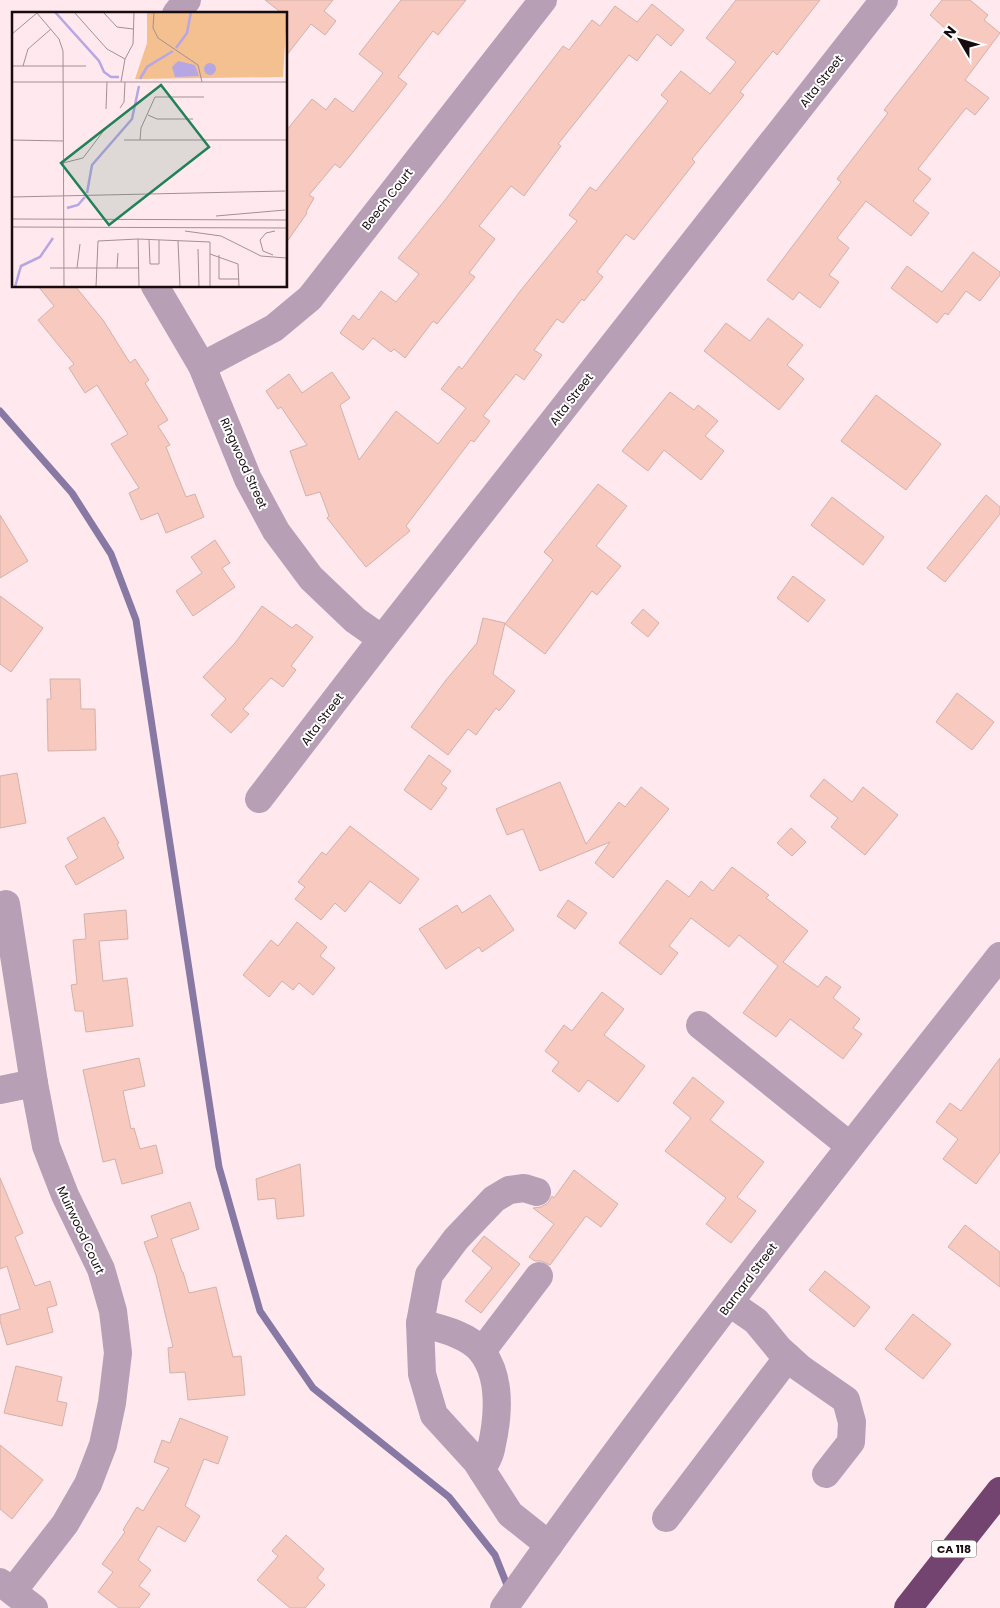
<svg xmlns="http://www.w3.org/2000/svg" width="1000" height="1608" font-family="Poppins,sans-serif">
<rect width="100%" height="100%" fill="#ffe9ee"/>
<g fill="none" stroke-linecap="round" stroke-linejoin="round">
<polyline stroke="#8778a4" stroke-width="7" points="0,411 72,493 111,554 136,620 219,1167 260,1311 313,1388 449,1497 495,1555 509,1590"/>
</g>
<g fill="#f7c9bf" stroke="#d3b1a9">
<polygon points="265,0 333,0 324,11 336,21 325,35 311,24 286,56 286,14 283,14"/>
<polygon points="401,0 466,0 438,35 433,31 398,77 407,84 386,111 340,168 335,164 309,195 314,198 306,212 307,213 286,243 286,131 312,99 326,110 335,98 353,112 383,73 359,54"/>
<polygon points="736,0 820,0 777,55 773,51 740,92 744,95 692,159 695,162 634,240 626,234 597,272 603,277 584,301 582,299 563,323 557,319 534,350 542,355 524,380 516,374 483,416 490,421 474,442 471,440 406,526 410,531 366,567 327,518 329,516 320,492 306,496 290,451 307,445 281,407 278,409 266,391 289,374 302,393 332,372 350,398 340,405 359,460 396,411 438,444 466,408 441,389 459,366 462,369 521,290 577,221 569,215 590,187 596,191 668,101 661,95 681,71 710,94 736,62 706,38"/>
<polygon points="942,0 970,0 988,15 984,20 1000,33 965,80 989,98 975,115 966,108 918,169 931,179 913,201 929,213 911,236 866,201 837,238 849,248 829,275 839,282 820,308 799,292 793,300 767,280 841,182 837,179 888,113 884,110 947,30 930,15"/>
<polygon points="652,4 684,30 671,46 657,34 637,61 629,55 558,144 561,146 524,196 511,186 479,226 495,239 469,273 475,277 437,324 433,321 405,358 394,349 391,352 373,338 363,350 340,333 353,315 359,320 381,291 396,302 419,274 398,258 445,200 563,46 569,50 592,20 600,26 615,6 637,22"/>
<polygon points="973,252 1000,272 1000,275 980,301 966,291 948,315 945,313 937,323 891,288 907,266 942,292"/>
<polygon points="38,286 75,286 103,320 130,363 135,359 149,380 145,383 168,420 158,426 170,445 166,447 186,497 195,494 204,517 166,533 158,513 141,520 129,493 139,488 111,444 128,434 97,385 85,393 69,368 74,364 38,320 54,306"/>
<polygon points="768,318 803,345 787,365 804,379 779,410 704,351 726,323 750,341"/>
<polygon points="670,392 694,410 698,405 718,421 705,436 724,451 701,480 664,450 648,471 622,451"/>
<polygon points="876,395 941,444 906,490 841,441"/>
<polygon points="598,484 627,506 596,546 621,566 597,595 592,591 545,654 505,624 553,560 544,552"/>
<polygon points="986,495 1000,507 1000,514 945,582 927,568"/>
<polygon points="832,497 884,537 863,565 811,525"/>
<polygon points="0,515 28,561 0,578"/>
<polygon points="215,540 230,563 222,568 235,587 193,616 176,591 202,573 191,557"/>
<polygon points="793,576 825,600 808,622 777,598"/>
<polygon points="0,596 43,628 11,672 0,664"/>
<polygon points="262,606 292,628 296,624 313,637 291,666 296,670 283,687 271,678 243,709 249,714 231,733 211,715 226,699 203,677 235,643"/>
<polygon points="643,609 659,623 648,637 631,623"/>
<polygon points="483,618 505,623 493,674 515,691 499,711 496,708 476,735 468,729 448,755 411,727 446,680 477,643"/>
<polygon points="50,679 80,679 81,709 95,709 96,750 48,751 47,699 51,699"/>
<polygon points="957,693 994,722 972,750 936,722"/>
<polygon points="429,755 451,771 441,784 447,788 431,810 404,790"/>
<polygon points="17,773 26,823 0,828 0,776"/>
<polygon points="824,779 852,802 863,787 898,815 865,855 831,827 838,818 810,796"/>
<polygon points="560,782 586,844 619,802 625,807 641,787 669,809 613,878 595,863 610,842 540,871 523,829 507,835 496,809"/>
<polygon points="104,817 119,843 117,844 124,858 76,885 65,866 78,858 67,838"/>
<polygon points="350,826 419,879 400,904 370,881 345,912 335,903 321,920 295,899 305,887 298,882 322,852 326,855"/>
<polygon points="791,828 806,842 792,856 777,843"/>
<polygon points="732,867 769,895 766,898 808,931 783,962 818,987 826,976 841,987 833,998 860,1019 853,1028 862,1034 843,1059 790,1019 776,1037 743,1013 778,966 739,935 729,947 691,918 669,946 678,953 661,975 619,943 667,880 689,897 701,881 713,891"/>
<polygon points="490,895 514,930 482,952 479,947 446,969 419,929 457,905 462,913"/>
<polygon points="568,900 587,913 575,929 557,916"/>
<polygon points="126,910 128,939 99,941 103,981 127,978 133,1026 86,1032 83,1011 75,1011 71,985 77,984 73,940 86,939 84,914"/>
<polygon points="297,922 327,947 320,956 335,968 313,995 299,983 293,990 282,981 269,997 243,975 271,940 278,946"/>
<polygon points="602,992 624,1009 604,1035 645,1066 618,1102 588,1080 579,1092 552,1071 559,1062 545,1051 564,1025 572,1031"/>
<polygon points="139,1058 145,1086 123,1091 131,1129 134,1128 140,1149 156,1145 163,1173 122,1184 115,1159 103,1162 83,1070"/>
<polygon points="1000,1058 1000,1152 976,1184 943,1159 958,1139 936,1122 950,1103 961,1111"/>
<polygon points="693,1077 724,1102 710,1120 764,1162 737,1197 756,1211 731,1243 706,1224 726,1198 665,1151 691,1118 673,1103"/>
<polygon points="300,1164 304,1216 277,1219 275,1198 258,1200 256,1179"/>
<polygon points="574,1170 618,1204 601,1227 586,1216 550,1265 541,1261 535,1261 529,1257 554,1224 533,1208 541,1207 548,1203 552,1196 554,1198"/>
<polygon points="0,1178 23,1233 15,1237 35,1286 50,1281 57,1305 47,1308 53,1332 7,1345 0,1321 0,1315 20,1309 7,1266 0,1269"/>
<polygon points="190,1202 199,1229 171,1239 182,1272 183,1272 189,1293 216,1287 233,1357 241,1356 245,1395 188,1400 185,1372 170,1373 168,1348 173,1347 156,1275 144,1242 158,1237 151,1216"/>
<polygon points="965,1225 1000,1252 1000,1287 948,1247"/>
<polygon points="484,1236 520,1264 481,1313 465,1301 492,1268 472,1251"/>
<polygon points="825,1271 870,1307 854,1327 809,1290"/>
<polygon points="913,1314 951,1344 923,1379 885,1349"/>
<polygon points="16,1366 62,1377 57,1401 67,1403 62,1426 4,1413"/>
<polygon points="180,1418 228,1437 218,1464 204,1459 185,1506 200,1516 185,1542 158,1526 138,1560 151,1570 139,1586 150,1594 139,1608 119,1608 98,1592 113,1572 102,1564 125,1532 123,1530 137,1507 143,1511 169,1468 154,1462 162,1440 170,1443"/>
<polygon points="0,1445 43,1480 12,1519 0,1509"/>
<polygon points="286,1535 324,1569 317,1578 325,1585 305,1608 290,1608 257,1580 278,1556 272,1551"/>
</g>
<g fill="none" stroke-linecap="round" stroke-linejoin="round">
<g stroke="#b79fb5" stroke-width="28">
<polyline points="176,14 187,0"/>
<polyline points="155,286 202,366 248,479 276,531 311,578 355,620 382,639"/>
<polyline points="202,366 274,328 310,298 543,0"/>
<polyline points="259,799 382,639 884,0"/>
<polyline points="6,904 34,1083 46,1146 65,1195 101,1269 113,1311 118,1353 112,1403 103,1445 88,1484 65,1524 13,1591"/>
<polyline points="700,1025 850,1146"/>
<polyline points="0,1090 34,1083"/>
<polyline points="537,1192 524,1188 509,1190 494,1199 456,1239 429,1275 420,1323 422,1374 434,1415 476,1461 510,1514 549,1545"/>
<polyline points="730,1303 756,1321 779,1349 800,1368 846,1400 852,1422 851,1442 826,1474"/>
<path d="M420 1323C439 1328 470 1335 482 1352 502 1378 498 1419 491 1449 490 1456 485 1463 482 1470"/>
<polyline points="482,1351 539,1276"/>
<polyline points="666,1518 788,1357"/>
<polyline points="0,1582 34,1608"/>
<path d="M504 1608C661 1385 831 1170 1000 956"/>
</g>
<polyline stroke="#734470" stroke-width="28" points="908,1608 1000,1491"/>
</g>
<g text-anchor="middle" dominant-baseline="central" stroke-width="4" stroke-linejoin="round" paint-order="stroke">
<rect fill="#fff" stroke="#5c5456" stroke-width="1" x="931.5" y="1540.5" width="45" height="17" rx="4"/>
<g font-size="11" font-weight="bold" fill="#160b0e">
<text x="954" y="1549">CA 118</text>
</g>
<g font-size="12" fill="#160b0e" stroke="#fff">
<text transform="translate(821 81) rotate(-52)">Alta Street</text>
<text transform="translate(387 199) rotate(-52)">Beech Court</text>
<text transform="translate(571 399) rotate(-52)">Alta Street</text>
<text transform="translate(244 463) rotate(66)">Ringwood Street</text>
<text transform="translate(322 719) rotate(-53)">Alta Street</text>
<text transform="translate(81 1230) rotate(65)">Muirwood Court</text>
<text transform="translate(748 1279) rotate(-53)">Barnard Street</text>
</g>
</g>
<g transform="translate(12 12)">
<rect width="275" height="275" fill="#ffe9ee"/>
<path d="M135 0H275L271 65 123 67 135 31Z" fill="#f4c08f"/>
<path d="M166 49 183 53 187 64 163 65 160 55ZM192 57a6 6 0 1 1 12 0a6 6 0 1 1-12 0Z" fill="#b7a6e4"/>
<path fill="none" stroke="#b7a6e4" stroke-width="2.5" d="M43 0 87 49 92 60 99 65H107M164 36 175 21 179 0M128 67 135 55 161 39M75 181 80 153 120 107 127 74M55 196 66 193 73 185M3 275 9 254 28 245 41 226"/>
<path fill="none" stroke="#a29094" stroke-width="1" d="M24 0 47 27 51 39 52 275M62 0 95 37 113 47M91 0 105 15 121 17M142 0 141 16 146 26 186 53 190 70M0 22 25 1M0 54H74M11 54 16 37 39 17M0 70H275M109 70 113 47 121 32 122 0M108 96 112 90 113 70M94 97 95 70M136 103 145 107H181M0 128 51 129M112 128H275M128 128 129 116 143 85H192M51 151 71 146 93 117M0 185 273 179M204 204 273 198M0 207 275 208M0 215 275 216M173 219 209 224 249 244 274 246M126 227 127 275M137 227 138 252H147V228M166 229 168 275M186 237 187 275M198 242 226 252 227 275M207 243V267H227M261 243 251 239 248 228 254 221 263 219M38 256H127M65 256 68 232M105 256 106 241M84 275 86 229 126 227 198 230V275M274 275 275 72"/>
<path fill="#228158" fill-opacity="0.15" stroke="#228158" stroke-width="2.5" d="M149 73 197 135 97 213 49 151Z"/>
<rect width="275" height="275" fill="none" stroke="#160b0e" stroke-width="2.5"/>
</g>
<g transform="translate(960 40) rotate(308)" stroke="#ffffff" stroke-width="4" paint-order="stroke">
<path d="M0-4L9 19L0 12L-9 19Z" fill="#160b0e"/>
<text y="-8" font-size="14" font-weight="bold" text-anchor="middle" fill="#160b0e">N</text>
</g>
</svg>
